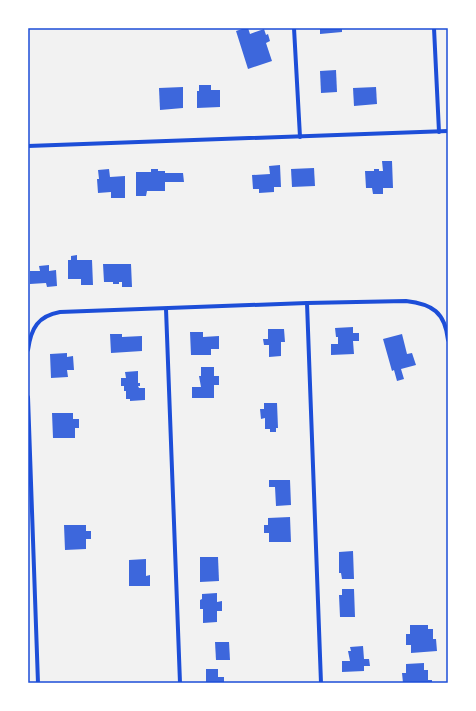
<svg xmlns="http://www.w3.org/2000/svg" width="476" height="711" font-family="Inter,sans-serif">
<rect width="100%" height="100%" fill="#f2f2f2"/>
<g fill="#3d67dc">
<polygon points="245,28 248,28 250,34 264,29 266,35 268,34 270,41 266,43 272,61 248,69 236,31"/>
<polygon points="320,28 342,28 342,32 320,34"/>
<polygon points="336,70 337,92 321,93 320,71"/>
<polygon points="199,85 211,85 211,90 220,90 220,107 197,108 197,91 199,91"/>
<polygon points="183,87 183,108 160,110 159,88"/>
<polygon points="376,87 377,104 354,106 353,88"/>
<polygon points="382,161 392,161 393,188 383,188 383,194 373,194 372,188 366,188 365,171 374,171 374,169 379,169 379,171 383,171"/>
<polygon points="280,165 281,187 274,187 274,192 259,193 259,189 253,189 252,175 270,174 269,166"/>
<polygon points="314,168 315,186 292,187 291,169"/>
<polygon points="109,169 110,177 125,176 125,198 111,198 111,192 98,193 97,179 99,179 98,170"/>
<polygon points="151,169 158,169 158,171 165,171 165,173 183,173 184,182 165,182 165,191 147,191 146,196 136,196 136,172 151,172"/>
<polygon points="77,255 77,260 92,260 93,285 81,285 81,279 68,279 68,260 71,260 71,256"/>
<polygon points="103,264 131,264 132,287 122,287 122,282 119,282 119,284 113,284 113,282 104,282"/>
<polygon points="49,265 49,271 56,270 57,286 47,287 46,283 30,284 30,271 40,271 39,266"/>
<polygon points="353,327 353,333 359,333 359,341 353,341 354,354 331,355 331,344 338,344 338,337 336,337 335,328"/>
<polygon points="268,329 284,329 285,342 281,342 281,356 269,357 269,345 264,345 263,339 268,339"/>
<polygon points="190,332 203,332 203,337 219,336 219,349 211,349 211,355 191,355"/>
<polygon points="110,334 122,334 122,337 142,336 142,351 111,353"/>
<polygon points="402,334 407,354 412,353 416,365 401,369 404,379 397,381 394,370 392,371 383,339"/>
<polygon points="67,353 67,357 73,356 74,370 67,370 68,377 51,378 50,354"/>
<polygon points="201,367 214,367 214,376 219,376 219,385 214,385 214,398 192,398 192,387 201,387 199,376 201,376"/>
<polygon points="138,371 138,383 140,383 140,386 138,386 139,388 145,388 145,400 130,401 130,399 126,399 126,391 124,391 124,386 121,386 121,378 126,378 125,372"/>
<polygon points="264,403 277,403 278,428 276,428 276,432 270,432 270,429 265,429 265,418 261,419 260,409 264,409"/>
<polygon points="52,413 73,413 73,419 79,419 79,428 75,428 75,438 53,438"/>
<polygon points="269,480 290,480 291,505 276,506 275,487 269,487"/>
<polygon points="290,517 291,542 269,542 269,533 264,533 264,525 268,525 268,518"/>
<polygon points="64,525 86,525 86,531 91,531 91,539 86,539 86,549 65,550"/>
<polygon points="353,551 354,579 342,579 341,573 339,573 339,552"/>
<polygon points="200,557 218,557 219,581 200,582"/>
<polygon points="146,559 146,576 150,575 150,586 129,586 129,560"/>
<polygon points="342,589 354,589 355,617 340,617 339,595 342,595"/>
<polygon points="217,593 217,602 222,601 222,611 217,611 217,622 203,623 203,609 200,609 200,600 202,599 202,594"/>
<polygon points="410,625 428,625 428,629 433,629 433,639 436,639 437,651 411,653 411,645 406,645 406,634 410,634"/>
<polygon points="215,642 229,642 230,660 216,660"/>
<polygon points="363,646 364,659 369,659 370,666 364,666 364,671 342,672 342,661 350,661 348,651 351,651 350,647"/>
<polygon points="424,663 424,670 428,670 428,680 432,680 432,683 403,683 402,673 406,673 406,664"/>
<polygon points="206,669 218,669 218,677 224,677 224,683 206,683"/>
</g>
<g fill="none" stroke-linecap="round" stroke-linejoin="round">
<g stroke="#1d4ed8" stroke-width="4">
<polyline points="294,28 300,137"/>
<polyline points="434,28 439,132"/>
<polyline points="28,146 448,131"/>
<polyline points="307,303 321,683"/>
<polyline points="166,309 180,683"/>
<path d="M28 350C31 328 38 316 60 312L307 303 406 301C432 304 445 312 448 340"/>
<polyline points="28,397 38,683"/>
</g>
</g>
<rect width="476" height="711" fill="none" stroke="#ffffff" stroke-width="58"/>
<rect x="29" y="29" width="418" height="653" fill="none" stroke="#1d4ed8" stroke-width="1.5"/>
</svg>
